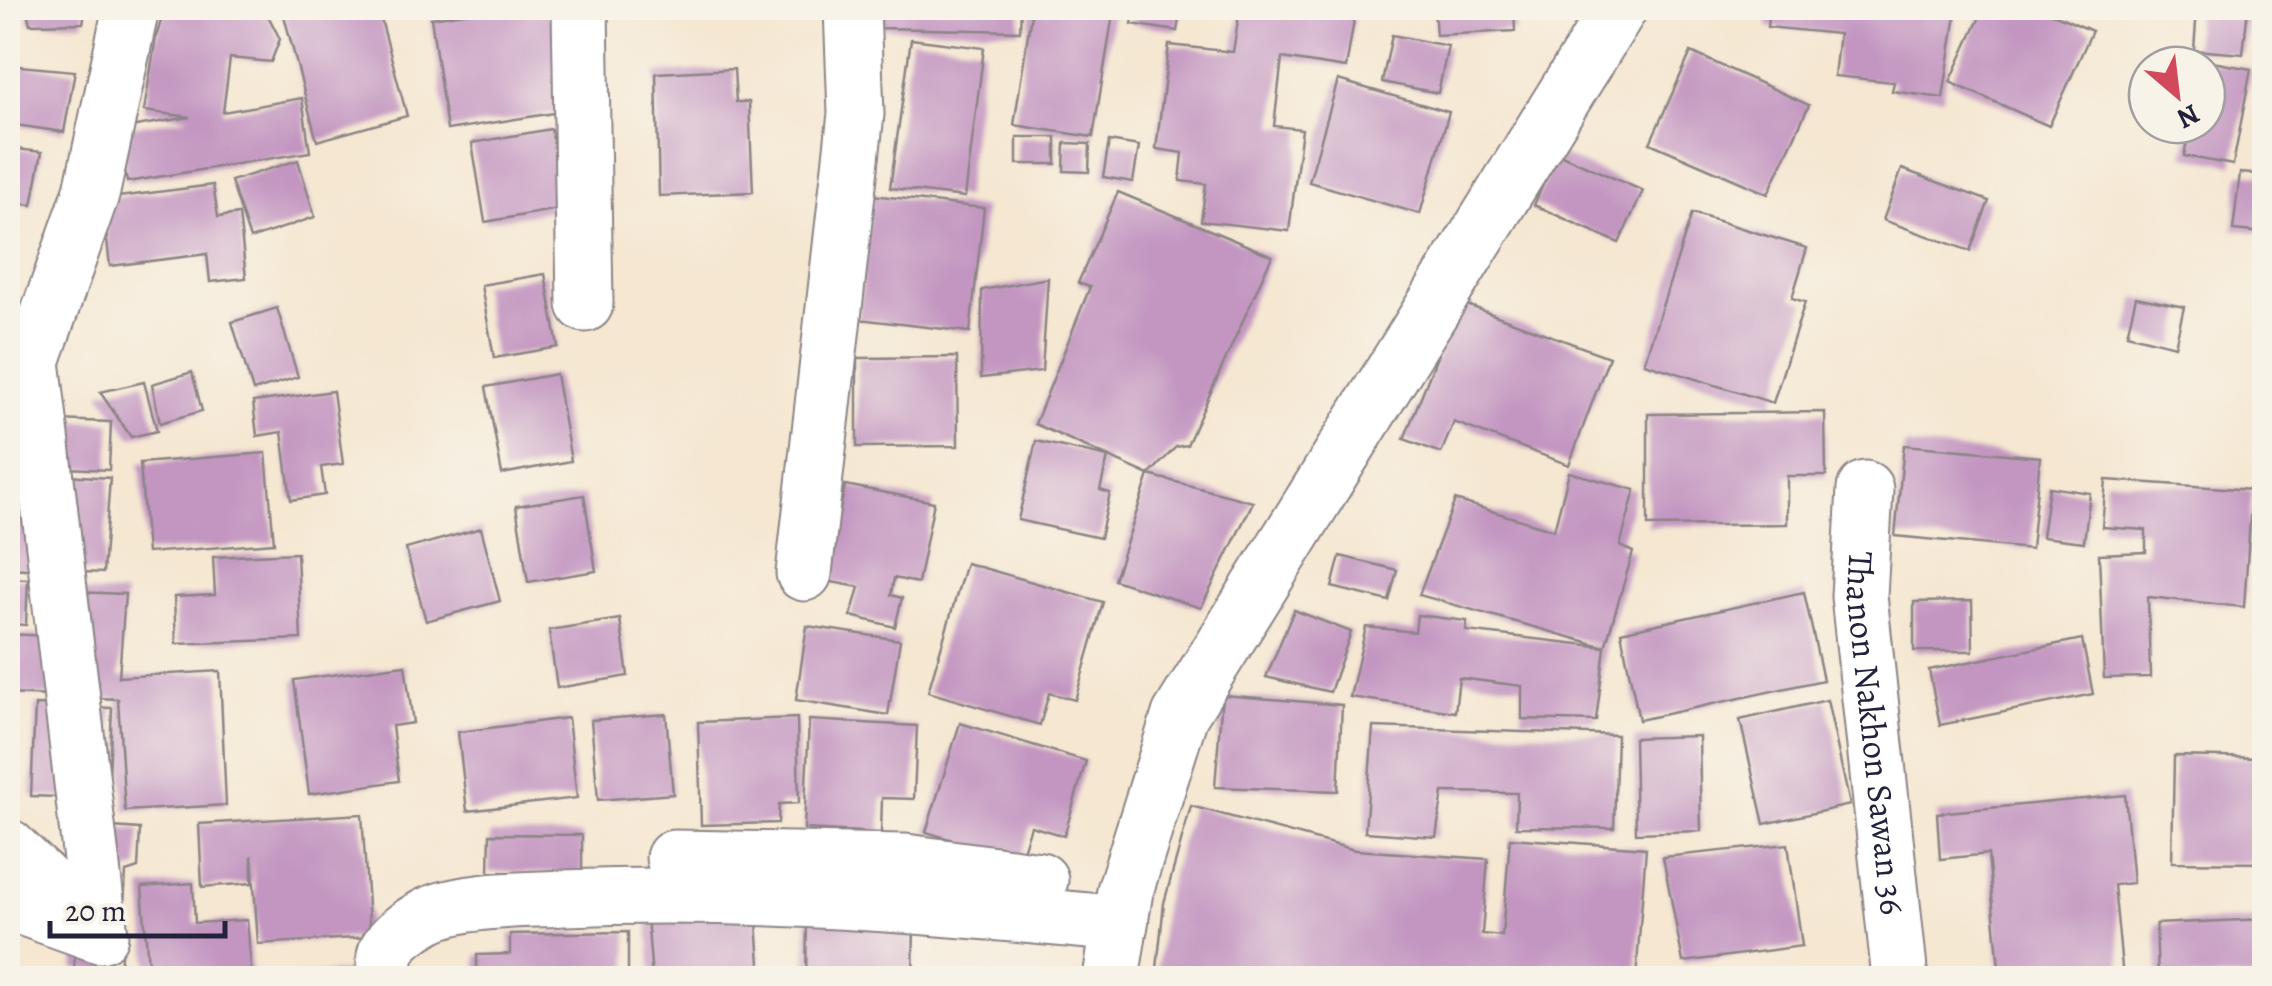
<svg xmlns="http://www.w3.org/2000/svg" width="2272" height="986" font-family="Alegreya,serif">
<rect width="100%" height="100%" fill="#f7f3e8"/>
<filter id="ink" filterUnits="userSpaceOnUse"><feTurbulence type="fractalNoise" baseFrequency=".01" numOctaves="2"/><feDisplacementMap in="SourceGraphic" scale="20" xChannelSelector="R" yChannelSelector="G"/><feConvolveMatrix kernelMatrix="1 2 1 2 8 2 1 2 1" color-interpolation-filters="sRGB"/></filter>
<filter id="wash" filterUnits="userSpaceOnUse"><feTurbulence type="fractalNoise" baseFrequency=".0048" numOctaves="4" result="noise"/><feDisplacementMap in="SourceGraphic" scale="40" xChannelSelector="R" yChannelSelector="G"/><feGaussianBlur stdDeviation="2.25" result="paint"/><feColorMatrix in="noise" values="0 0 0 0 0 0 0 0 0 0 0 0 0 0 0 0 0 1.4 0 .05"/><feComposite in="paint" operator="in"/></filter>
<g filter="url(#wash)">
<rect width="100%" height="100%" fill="#f5e7d1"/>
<g id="blocks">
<g fill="#c396c1">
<polygon points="26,8 86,8 83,23 30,24"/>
<polygon points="165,8 264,8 280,39 271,62 230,58 223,112 302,98 310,152 127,182 118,129 190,117 144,111 156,37"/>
<polygon points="282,8 378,8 407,116 317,141"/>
<polygon points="497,8 564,8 579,109 447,130 431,18"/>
<polygon points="878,8 1021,8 1020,31 877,28"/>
<polygon points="1032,8 1114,8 1093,137 1014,125"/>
<polygon points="1135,8 1181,8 1177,31 1132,24"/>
<polygon points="1240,8 1356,8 1346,68 1282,58 1274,126 1302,129 1289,231 1201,221 1206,184 1180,181 1183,153 1156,149 1169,45 1233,52"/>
<polygon points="1434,8 1514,8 1515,31 1436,35"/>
<polygon points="1769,8 1957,8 1943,98 1892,91 1894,82 1834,76 1839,34 1767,27"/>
<polygon points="1984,8 2040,8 2092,31 2049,126 1950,82"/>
<polygon points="2197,8 2248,8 2243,54 2194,50"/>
<polygon points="1392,35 1448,46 1438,93 1382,82"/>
<polygon points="911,39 984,48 965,197 890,188"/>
<polygon points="1691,52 1809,105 1768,194 1650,143"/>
<polygon points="2201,60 2251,69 2233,165 2184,156 2190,125 2207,125 2207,65 2200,65"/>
<polygon points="8,65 75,71 64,132 8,124"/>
<polygon points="734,69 736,102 749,102 753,192 659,196 656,73"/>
<polygon points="1338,80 1449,112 1420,214 1309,182"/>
<polygon points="551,129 564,208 485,222 472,143"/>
<rect x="1017" y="137" width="39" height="27"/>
<polygon points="1109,141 1139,146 1133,182 1103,177"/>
<polygon points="1065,143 1090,144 1089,172 1064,171"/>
<polygon points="8,148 42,152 32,205 8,202"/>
<polygon points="1557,153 1643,191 1619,243 1534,205"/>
<polygon points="298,160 315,217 250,239 231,181"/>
<polygon points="1902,169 1989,201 1970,251 1883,220"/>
<polygon points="2240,173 2264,175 2264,233 2233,230"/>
<polygon points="213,185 218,217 239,214 246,278 210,282 207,254 110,266 102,199"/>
<polygon points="1118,192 1272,256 1187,445 1176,447 1149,475 1035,424 1090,287 1078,283"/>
<polygon points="872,195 984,208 970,332 858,319"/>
<polygon points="1692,213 1807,248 1792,298 1805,302 1773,403 1644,363"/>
<polygon points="8,228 16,229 10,264 8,264"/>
<polygon points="545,274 558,347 494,358 481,285"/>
<polygon points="1048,278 1042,371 981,378 982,290"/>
<polygon points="2136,297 2184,307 2175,346 2127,334"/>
<polygon points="1459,302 1609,357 1569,465 1454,422 1441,453 1404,439"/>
<polygon points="277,308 298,377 253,391 232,322"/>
<polygon points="957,357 958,446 857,447 857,358"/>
<polygon points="192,372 202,411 160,423 152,384"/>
<polygon points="556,374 571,461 502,474 486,387"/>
<polygon points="144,382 157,431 131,437 100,392"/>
<polygon points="333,391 343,464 321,467 325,495 291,500 282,432 257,436 253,402"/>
<polygon points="1825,412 1826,476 1787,476 1787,524 1648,526 1648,414"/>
<polygon points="27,419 111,422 109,470 24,466"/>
<polygon points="1036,441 1108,457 1100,490 1110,493 1100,538 1018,520"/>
<polygon points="1904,445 2040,457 2031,549 1895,536"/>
<polygon points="266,453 274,543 147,553 140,463"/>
<polygon points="8,471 110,478 103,573 8,568"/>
<polygon points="1569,472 1635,490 1620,546 1633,552 1605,647 1596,721 1522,719 1522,686 1459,678 1455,712 1350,697 1366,627 1415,632 1417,615 1467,621 1466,631 1605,647 1419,595 1455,500 1554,530"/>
<polygon points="1149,475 1253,502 1201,608 1114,580"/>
<polygon points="2106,480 2252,490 2244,607 2148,597 2150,677 2104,678 2099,554 2146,552 2146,530 2102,527"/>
<polygon points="845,485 934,502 918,583 894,578 891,595 902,598 895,627 851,616 859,587 826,581"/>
<polygon points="2049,487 2090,493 2084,542 2042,537"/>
<polygon points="584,495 596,571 528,582 516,506"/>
<polygon points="481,528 500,601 426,621 406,549"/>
<polygon points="297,553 301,639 176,644 174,597 215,595 213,557"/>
<polygon points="1340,556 1397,570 1389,601 1332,587"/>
<polygon points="966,563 1103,602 1075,700 1049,693 1040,725 928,692"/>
<polygon points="8,578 28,579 26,625 8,624"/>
<polygon points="51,591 125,594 119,677 220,671 226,805 125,811 118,699 8,694 8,634 48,636"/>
<polygon points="1804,592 1823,680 1639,720 1621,632"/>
<polygon points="1972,601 1973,651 1914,651 1914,602"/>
<polygon points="1294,610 1351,632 1330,692 1266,677"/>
<polygon points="620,619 628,676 557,688 549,630"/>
<polygon points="807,626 900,640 888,715 796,700"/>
<polygon points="2082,639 2093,694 1940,725 1929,670"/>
<polygon points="405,665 413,723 392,726 399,781 309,794 294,680"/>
<polygon points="1222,695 1342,705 1338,791 1215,787"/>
<polygon points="1827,700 1850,805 1764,824 1740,720"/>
<polygon points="35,705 112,708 108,799 31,796"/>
<polygon points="666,714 673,794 598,800 591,720"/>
<polygon points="568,718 577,798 467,811 458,732"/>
<polygon points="797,718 799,803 779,804 778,823 701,825 698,722"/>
<polygon points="809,720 917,726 914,799 882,798 881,833 804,829"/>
<polygon points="960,723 1086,761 1064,836 1031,826 1020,860 926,832"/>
<polygon points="1373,727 1617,735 1614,828 1516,827 1517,793 1443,792 1436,837 1365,832"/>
<polygon points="1699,736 1701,831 1636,833 1634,738"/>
<polygon points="2174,756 2264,758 2264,863 2172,862"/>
<polygon points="2125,795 2133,883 2114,885 2123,978 2000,978 1988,854 1940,859 1937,813"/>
<polygon points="1191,806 1355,850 1488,859 1482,934 1502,936 1510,838 1646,848 1636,978 1156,978 1164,903"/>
<polygon points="362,814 370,937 258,944 252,855 252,883 202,887 199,824"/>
<polygon points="84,825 140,829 138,868 126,872 120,972 74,969"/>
<polygon points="490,834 582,835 582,873 489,872"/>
<polygon points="1788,844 1802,946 1683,962 1663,857"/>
<polygon points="193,883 195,923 247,920 252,978 149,978 142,887"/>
<polygon points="756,908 761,978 652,978 647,916"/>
<polygon points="2264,919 2264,978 2158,978 2156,924"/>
<polygon points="807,920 914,921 913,978 806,978"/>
<polygon points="628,932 628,978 477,978 477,955 510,954 510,934"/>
<polygon points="358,970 359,978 299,978 299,976"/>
</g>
</g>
</g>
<g filter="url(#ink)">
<use href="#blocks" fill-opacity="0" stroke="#8c8486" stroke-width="2.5"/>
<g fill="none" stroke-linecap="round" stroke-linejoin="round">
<defs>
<g id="minor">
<polyline points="580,8 585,304"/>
<path id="s1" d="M1865 489 1859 596 1900 978"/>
<polyline points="804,573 856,114 852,8"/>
<polyline points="8,847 87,922"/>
<polyline points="674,858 905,862 1040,880"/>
<polyline points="8,902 100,935 32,361 92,191 131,8"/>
<path d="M386 978C386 972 384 962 385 956 388 939 415 922 429 915 463 899 526 900 564 898 750 890 935 906 1120 924"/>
<polyline points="1111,978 1125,891 1180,715 1619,8"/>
</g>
</defs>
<use href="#minor" stroke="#8c8486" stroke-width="59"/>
<use href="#minor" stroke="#fff" stroke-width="55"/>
</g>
</g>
<g text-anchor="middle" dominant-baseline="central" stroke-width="9" stroke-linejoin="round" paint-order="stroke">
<g font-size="35" fill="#22223b" stroke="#f7f3e8">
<text stroke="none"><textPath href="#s1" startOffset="245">Thanon Nakhon Sawan 36</textPath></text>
</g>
</g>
<rect width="2272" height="986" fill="none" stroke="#f7f3e8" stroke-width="40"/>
<g transform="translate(2177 95) rotate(152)"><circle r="48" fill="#f7f3e8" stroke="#a29fa3" stroke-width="2.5"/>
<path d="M0-8L18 38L0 25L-18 38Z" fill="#d1495b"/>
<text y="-15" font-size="28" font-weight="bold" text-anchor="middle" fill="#22223b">N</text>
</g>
<path d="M50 921v15h175v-15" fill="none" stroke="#22223b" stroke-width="5"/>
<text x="65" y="921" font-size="30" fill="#22223b" stroke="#f7f3e8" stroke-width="8" paint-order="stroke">20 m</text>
</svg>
